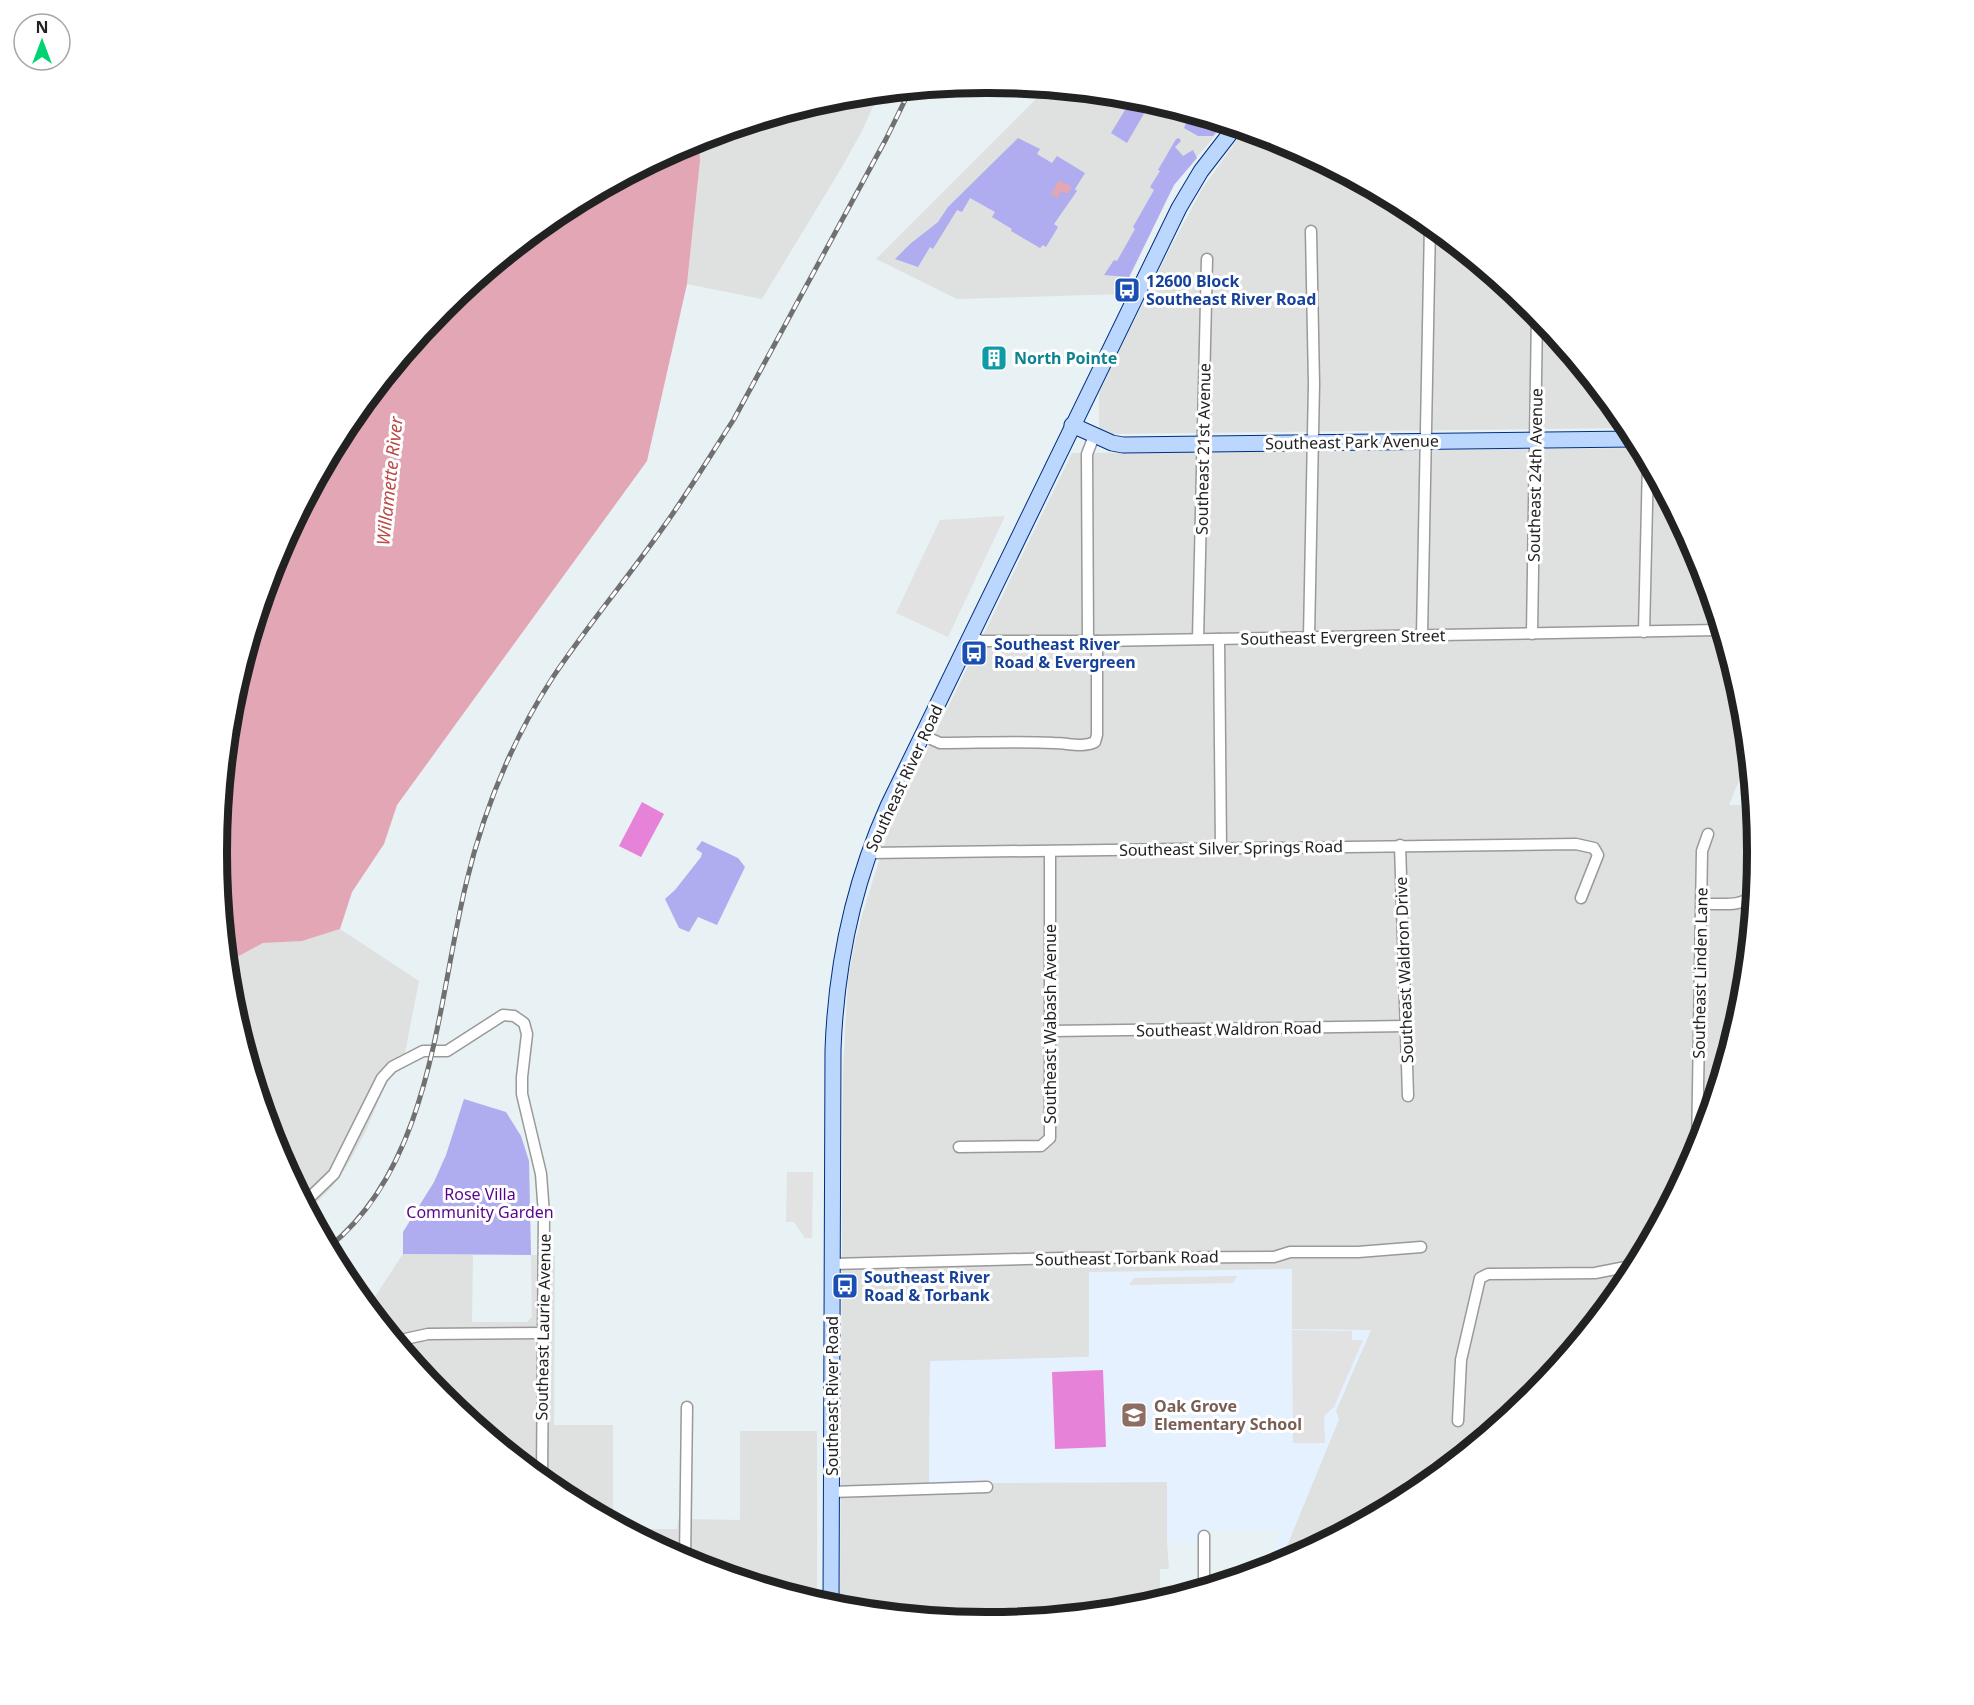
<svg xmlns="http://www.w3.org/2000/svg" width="1974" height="1705" font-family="'Noto Sans',sans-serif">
<rect width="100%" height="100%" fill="#e8f1f3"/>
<g fill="#dfe0e0">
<polygon points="1047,88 1138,97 1225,124 1174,184 1122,294 957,299 876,259"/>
<polygon points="879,93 862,131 842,167 762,299 687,284 700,161 699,139 837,97"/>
<polygon points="1244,130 1282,141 1415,212 1532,308 1629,428 1099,434 1099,392 1167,254 1202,189"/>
<polygon points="1640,448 1699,558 1742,703 1748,758 1729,805 1752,805 1757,853 1742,1003 1698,1147 1627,1281 1531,1397 1415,1493 1279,1565 1339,1419 1292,1330 1292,1270 1089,1357 930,1362 929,1483 1167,1482 1167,1543 1169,1569 1160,1569 1160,1601 1137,1608 987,1622 840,1608 843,1069 848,981 854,946 863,912 890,826 1072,453"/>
<polygon points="340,929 419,981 402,1068 386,1082 366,1131 348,1164 332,1187 309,1210 275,1147 232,1002 228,965 237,957 263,943 302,941"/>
<polygon points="403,1254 473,1255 472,1322 527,1322 532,1317 531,1255 555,1256 554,1425 613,1425 613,1521 559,1493 442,1397 368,1307"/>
<polygon points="740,1431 817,1431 817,1602 692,1564 627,1529 677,1529 678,1519 740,1520"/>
</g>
<polygon fill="#e5f1ff" points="1292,1269 1292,1329 1371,1330 1336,1411 1339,1419 1279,1565 1268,1568 1281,1531 1199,1530 1198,1544 1167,1543 1167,1482 929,1483 930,1361 1089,1357 1089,1272"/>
<g fill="#afacef">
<polygon points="1125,110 1146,110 1127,143 1111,133"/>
<polygon points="1171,111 1185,112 1223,123 1213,136 1198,136 1184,128 1187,121"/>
<polygon points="1018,138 1040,149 1037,154 1052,163 1057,156 1085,173 1075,189 1077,191 1054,224 1058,227 1046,247 1043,245 1040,248 1011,231 1012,229 992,217 995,212 970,198 962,212 957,210 933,249 930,247 918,267 895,259 910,244 938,222 948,207"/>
<polygon points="1179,138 1181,141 1175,147 1183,156 1193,150 1197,158 1174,185 1129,277 1104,275 1114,260 1117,261 1135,229 1133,227 1154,190 1150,187 1160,171 1158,170 1176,139"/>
<polygon points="702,841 738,858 745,867 717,925 698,917 689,932 679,928 665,899 675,890 701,857 702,853 696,849"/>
<polygon points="464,1099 506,1112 521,1136 529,1161 531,1255 403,1254 403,1232 434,1182 446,1155"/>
</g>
<g fill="#e682d7">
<polygon points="642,802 664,814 641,857 619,846"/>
<polygon points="1103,1370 1106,1447 1055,1449 1052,1372"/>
</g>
<g fill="#e2e2e2">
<polygon points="1005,516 948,637 896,613 940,520"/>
<polygon points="787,1172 813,1172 812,1238 805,1238 794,1222 786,1222"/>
<polygon points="1237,1276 1233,1283 1129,1285 1134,1278"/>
<polygon points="1292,1330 1352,1331 1352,1340 1363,1340 1334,1407 1324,1416 1325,1443 1293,1443"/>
</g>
<g fill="#e3a6b5">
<polygon points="699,139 700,161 687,284 647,461 397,805 384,844 352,892 340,929 302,941 263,943 237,957 228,965 217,852 232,702 276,558 347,424 443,308 559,212"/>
<polygon points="1059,180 1072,187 1067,194 1061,191 1058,198 1051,194"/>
</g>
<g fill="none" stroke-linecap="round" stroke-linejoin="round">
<defs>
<g id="street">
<polyline points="1644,632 1648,463"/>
<polyline points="1532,634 1537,315"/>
<polyline points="970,636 981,641 1097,641 1718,630"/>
<polyline points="1422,636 1430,224"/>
<polyline points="1309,637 1314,384 1311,231"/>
<polyline points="1198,639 1207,259"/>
<polyline points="1219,639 1221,848"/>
<polyline points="1088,641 1087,454 1094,436"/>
<path d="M922 735 940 743C978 743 1016 741 1054 743 1068 743 1082 748 1095 742L1097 735V641"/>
<polyline points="1400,845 1408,1096"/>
<polyline points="869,853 1576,844 1594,848 1598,855 1581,898"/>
<path d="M1702 904C1719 903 1741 908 1753 895"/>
<polyline points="1051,1031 1407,1026"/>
<polyline points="959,1147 1041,1146 1050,1138 1050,852"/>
<polyline points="1697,1149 1702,851 1708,834"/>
<polyline points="305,1202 334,1174 382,1078 392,1067 423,1051 447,1051 503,1015 514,1016 524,1023 527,1034 522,1077 522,1094 541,1174 544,1214 542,1479"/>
<polyline points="832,1264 1061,1258 1274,1257 1290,1252 1358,1252 1421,1247"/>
<polyline points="405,1339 428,1334 543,1333"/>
<polyline points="1458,1421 1461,1360 1480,1278 1488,1274 1595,1273 1636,1265"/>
<polyline points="831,1492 987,1487"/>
<polyline points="685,1560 687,1407"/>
<polyline points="1204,1588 1204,1536"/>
</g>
<g id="secondary">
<polyline points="1072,425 1112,443 1123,445 1635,439"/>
<path d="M831 1606 833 1050C836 965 853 884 888 806L1179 208 1201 171 1235 127"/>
</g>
</defs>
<use href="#street" stroke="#999" stroke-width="13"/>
<use href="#secondary" stroke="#002e82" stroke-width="17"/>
<use href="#street" stroke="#fff" stroke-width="10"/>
<use href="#secondary" stroke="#bbd7fe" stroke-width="15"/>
<defs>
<path id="rail" d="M329 1247C432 1164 437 1004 466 884 483 812 512 740 553 677 587 626 627 579 662 529 688 493 710 456 734 419L886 139 910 90"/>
</defs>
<use href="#rail" stroke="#707070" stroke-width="5"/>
<use href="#rail" stroke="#fff" stroke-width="3" stroke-dasharray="9" stroke-linecap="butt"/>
</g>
<defs>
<symbol id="bus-square" viewBox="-11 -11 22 22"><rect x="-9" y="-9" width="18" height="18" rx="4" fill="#1a4fb4" stroke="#fff"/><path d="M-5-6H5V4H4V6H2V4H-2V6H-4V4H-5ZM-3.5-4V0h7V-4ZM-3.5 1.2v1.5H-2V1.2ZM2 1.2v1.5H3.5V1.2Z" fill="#fff"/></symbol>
<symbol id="building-square" viewBox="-11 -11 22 22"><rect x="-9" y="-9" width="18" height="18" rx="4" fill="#0f9aa8" stroke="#fff"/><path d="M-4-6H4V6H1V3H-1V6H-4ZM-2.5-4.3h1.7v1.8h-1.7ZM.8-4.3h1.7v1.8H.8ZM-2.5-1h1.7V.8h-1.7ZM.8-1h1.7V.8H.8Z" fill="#fff"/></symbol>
<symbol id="school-square" viewBox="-11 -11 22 22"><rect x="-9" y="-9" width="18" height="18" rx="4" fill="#8d6e63" stroke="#fff"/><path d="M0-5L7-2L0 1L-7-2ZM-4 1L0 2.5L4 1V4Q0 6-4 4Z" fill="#fff"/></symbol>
</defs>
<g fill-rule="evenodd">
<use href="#bus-square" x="1112" y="275" width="30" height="30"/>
<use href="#building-square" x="979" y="343" width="30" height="30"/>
<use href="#bus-square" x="959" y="638" width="30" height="30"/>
<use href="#bus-square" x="830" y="1271" width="30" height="30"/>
<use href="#school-square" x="1119" y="1400" width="30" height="30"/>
</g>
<g text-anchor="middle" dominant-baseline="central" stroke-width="6" stroke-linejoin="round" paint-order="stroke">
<g font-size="16" font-weight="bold" fill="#164399" stroke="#fff" text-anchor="start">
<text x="1146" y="281">12600 Block<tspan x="1146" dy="18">Southeast River Road</tspan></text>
<text x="994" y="644">Southeast River<tspan x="994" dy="18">Road &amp; Evergreen</tspan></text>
<text x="864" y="1277">Southeast River<tspan x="864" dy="18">Road &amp; Torbank</tspan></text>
</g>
<g font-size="16" font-weight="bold" fill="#0d838f" stroke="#fff" text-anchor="start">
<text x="1014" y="358">North Pointe</text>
</g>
<g font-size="16" fill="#222" stroke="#fff">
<text transform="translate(1352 442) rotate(-1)">Southeast Park Avenue</text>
<text transform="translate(1203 449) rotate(-89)">Southeast 21st Avenue</text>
<text transform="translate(1535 475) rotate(-89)">Southeast 24th Avenue</text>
<text transform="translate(1343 637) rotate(-1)">Southeast Evergreen Street</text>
<text transform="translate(904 778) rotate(-65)">Southeast River Road</text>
<text transform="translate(1231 848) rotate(-1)">Southeast Silver Springs Road</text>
<text transform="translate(1404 970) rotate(-92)">Southeast Waldron Drive</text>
<text transform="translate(1700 973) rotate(-89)">Southeast Linden Lane</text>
<text transform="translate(1050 1024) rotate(-90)">Southeast Wabash Avenue</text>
<text transform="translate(1229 1029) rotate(-1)">Southeast Waldron Road</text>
<text transform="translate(1127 1258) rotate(-1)">Southeast Torbank Road</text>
<text transform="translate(543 1327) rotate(-89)">Southeast Laurie Avenue</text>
<text transform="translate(832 1396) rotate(-90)">Southeast River Road</text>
</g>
<g font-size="16" fill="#59048c" stroke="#fff">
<text x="480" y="1194">Rose Villa<tspan x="480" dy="18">Community Garden</tspan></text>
</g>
<g font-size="16" font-weight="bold" fill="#785e54" stroke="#fff" text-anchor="start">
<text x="1154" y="1406">Oak Grove<tspan x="1154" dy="18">Elementary School</tspan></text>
</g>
<g font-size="18" font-style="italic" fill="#ba4a46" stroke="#fff">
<text transform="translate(389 481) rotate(-84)">Willamette River</text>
</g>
</g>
<path d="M0 0H1974V1705H0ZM986 93H988A759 759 0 0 1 1747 852V853A759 759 0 0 1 988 1612H986A759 759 0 0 1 227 853V852A759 759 0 0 1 986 93Z" fill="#fff" fill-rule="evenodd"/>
<path fill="none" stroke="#222" stroke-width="8" d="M986 93H988A759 759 0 0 1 1747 852V853A759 759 0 0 1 988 1612H986A759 759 0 0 1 227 853V852A759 759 0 0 1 986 93Z"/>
<g transform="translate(42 42)"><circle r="28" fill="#ffffff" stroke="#a7a7a7" stroke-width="1.5"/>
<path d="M0-4.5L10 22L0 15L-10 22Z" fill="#00d472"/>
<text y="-9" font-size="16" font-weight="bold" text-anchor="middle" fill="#222222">N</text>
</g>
</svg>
